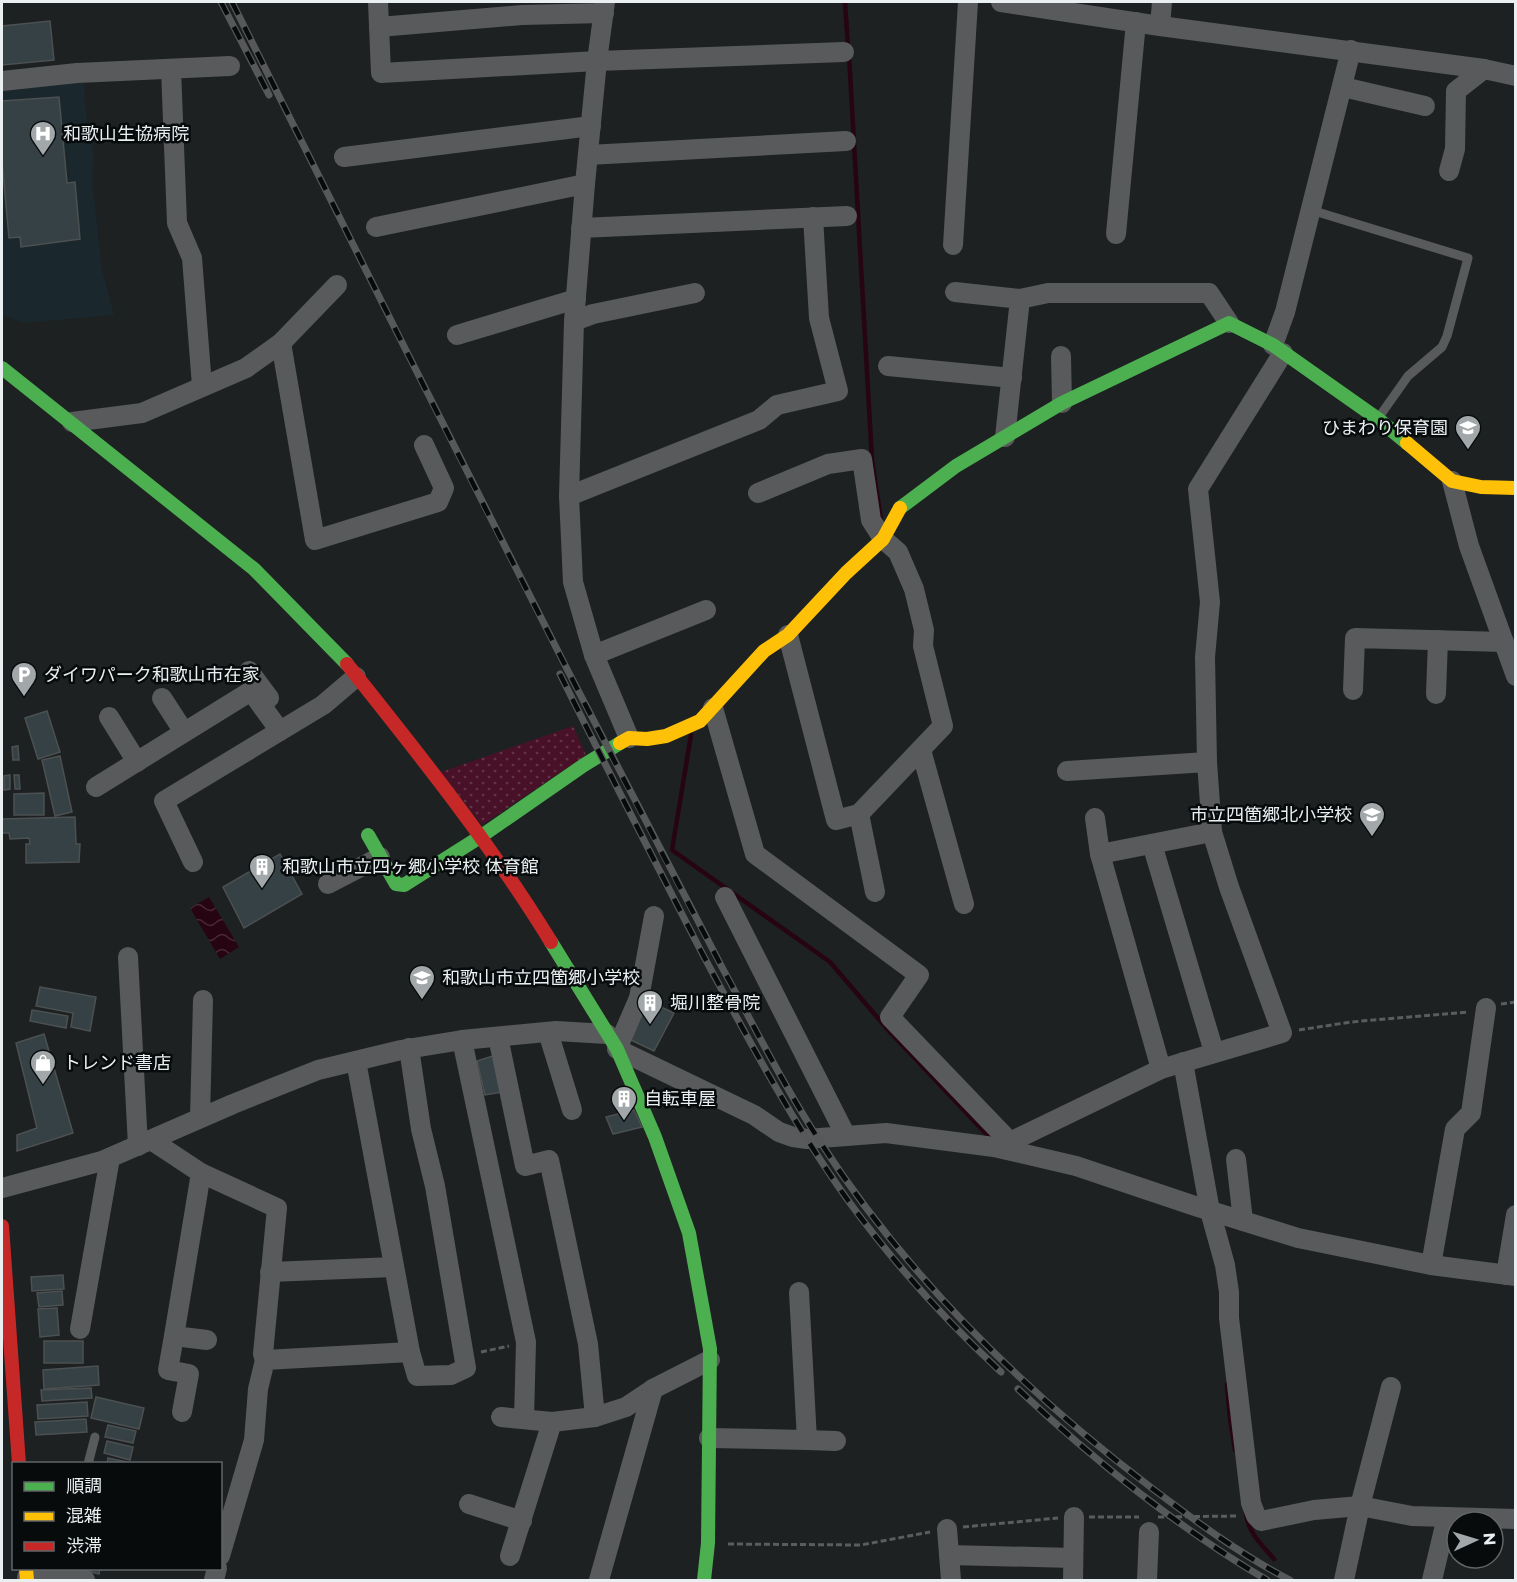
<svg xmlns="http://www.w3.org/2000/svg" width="1517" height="1582" font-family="Montserrat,'Noto Sans JP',sans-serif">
<defs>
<pattern id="park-dots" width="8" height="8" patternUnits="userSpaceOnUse" patternTransform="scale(1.5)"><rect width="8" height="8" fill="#491127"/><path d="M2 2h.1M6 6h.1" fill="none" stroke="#633447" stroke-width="1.8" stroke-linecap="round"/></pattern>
<pattern id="water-waves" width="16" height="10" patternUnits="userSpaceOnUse" patternTransform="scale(1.5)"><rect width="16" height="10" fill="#270411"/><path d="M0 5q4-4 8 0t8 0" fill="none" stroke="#462934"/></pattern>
</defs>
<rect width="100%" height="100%" fill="#1d2122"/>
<polygon fill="#1a272c" points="84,81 87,121 92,129 94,154 93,187 102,269 114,315 24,323 2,315 2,88"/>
<polygon fill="url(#park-dots)" points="573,726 586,755 482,825 441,772"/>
<polygon fill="url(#water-waves)" points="209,897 239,947 220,959 190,908"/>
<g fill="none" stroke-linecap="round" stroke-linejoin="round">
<g stroke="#270411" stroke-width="4.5">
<polyline points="845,2 848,47"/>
<polyline points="849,55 872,460 881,520"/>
<polyline points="691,735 672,850 830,962 889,1031 992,1140"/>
<polyline points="1227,1384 1230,1419 1235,1450"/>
<path d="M1246 1514C1249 1534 1262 1545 1274 1559"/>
</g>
</g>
<g fill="#354145" stroke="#4c5051" stroke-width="1.5">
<polygon points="50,21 54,60 2,65 2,26"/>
<polygon points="59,97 67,183 75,182 80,239 21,247 20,237 9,238 2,161 2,101"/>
<polygon points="47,711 60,752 38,759 25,718"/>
<polygon points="18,746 19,760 13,760 12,747"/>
<polygon points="60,756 72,812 55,816 42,760"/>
<polygon points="10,775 10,789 4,790 4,776"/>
<polygon points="14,775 19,775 20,789 15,789"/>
<polygon points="44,793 44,815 14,815 14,794"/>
<polygon points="75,817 76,844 80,844 79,862 26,863 26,844 30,844 29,838 10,839 9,833 2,833 2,819"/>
<polygon points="280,854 302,894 244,928 223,887"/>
<polygon points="40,987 96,997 90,1031 71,1027 73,1013 36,1006"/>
<polygon points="644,999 674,1013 654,1051 629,1039"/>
<polygon points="32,1010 68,1016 66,1028 30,1021"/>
<polygon points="44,1034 73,1133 17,1151 17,1135 37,1128 16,1043"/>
<polygon points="496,1055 503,1092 485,1095 477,1061"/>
<polygon points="634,1110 642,1127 613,1134 606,1117"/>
<polygon points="63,1275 64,1289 32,1291 31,1277"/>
<polygon points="62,1291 63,1305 39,1307 37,1293"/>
<polygon points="57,1308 59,1335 40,1337 38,1309"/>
<rect x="44" y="1341" width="39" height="22"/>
<polygon points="98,1366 99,1385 44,1389 43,1370"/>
<polygon points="91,1388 92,1398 42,1401 41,1390"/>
<polygon points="96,1397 144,1408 139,1429 91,1418"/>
<polygon points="87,1402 88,1416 38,1419 37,1405"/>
<polygon points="86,1419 87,1432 36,1435 35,1422"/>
<polygon points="108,1425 136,1431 133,1443 105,1437"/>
<polygon points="107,1441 133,1447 130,1460 104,1453"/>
<polygon points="108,1458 128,1462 128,1464 107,1464"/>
<polygon points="76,1568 100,1568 99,1574"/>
</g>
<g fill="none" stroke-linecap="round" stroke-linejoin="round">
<g stroke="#5a5d5e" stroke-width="3" stroke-dasharray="6 3" stroke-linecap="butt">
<polyline points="1501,1004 1516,1002"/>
<polyline points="1299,1030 1351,1022 1468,1012"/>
<polyline points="481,1352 509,1346"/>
<polyline points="1089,1517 1139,1517"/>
<polyline points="1158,1517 1238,1516"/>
<polyline points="963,1527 1058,1518"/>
<polyline points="728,1544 861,1545 930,1532"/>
</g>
<g stroke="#585a5b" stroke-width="9">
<polyline points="1311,210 1468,258 1447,336 1442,347 1408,376 1379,417"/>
<polyline points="88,1464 95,1437"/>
</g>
<g stroke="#585a5b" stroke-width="20">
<polyline points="378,2 381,73 597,61 844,52"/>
<polyline points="605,2 597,61 585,184 574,321 569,496 573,582 594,655 629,738"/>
<polyline points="1001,2 1160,26 1484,69 1516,76"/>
<polyline points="1160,26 1162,2"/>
<polyline points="379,27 522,15 604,13"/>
<polyline points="171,69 177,223 192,258 202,386"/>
<polyline points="2,81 77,73 230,66"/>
<polyline points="1343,87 1425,106"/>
<polyline points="588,155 846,141"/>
<polyline points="344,157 591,126"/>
<polyline points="1449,171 1455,149 1456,91 1484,69"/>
<polyline points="376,227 585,184"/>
<polyline points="581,228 847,216"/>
<polyline points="1116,234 1136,22"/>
<polyline points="953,245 968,2"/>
<polyline points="955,292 1020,299 1005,437"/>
<polyline points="1020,299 1048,293 1209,293 1229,323"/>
<polyline points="574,321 593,314 695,293"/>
<polyline points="457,335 576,299"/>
<polyline points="281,343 315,540 438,502 444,488 424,445"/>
<polyline points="1273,345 1285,312 1351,50"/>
<polyline points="1061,356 1062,403"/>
<polyline points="888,366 1012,378"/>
<polyline points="72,422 142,413 246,368 281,343 337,285"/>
<polyline points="1452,481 1469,546 1516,676"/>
<polyline points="758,493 828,464 862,459 871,520 883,539 898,552 914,589 924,630 923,646 943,726 859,814 836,820 788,635"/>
<polyline points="569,496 759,420 777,405 838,391 819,318 813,217"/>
<polyline points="594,655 706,610"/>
<polyline points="249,671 269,698"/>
<polyline points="1353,690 1355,638 1504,642"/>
<polyline points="1436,694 1438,640"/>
<polyline points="162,698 184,732"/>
<polyline points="713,708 755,854 919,975 890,1017 1010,1142"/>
<polyline points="109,717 137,762"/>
<polyline points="921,750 964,904"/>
<polyline points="1067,771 1207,762"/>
<polyline points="96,787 251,691 280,731"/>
<polyline points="859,814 875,892"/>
<polyline points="1095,818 1100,854 1161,1069"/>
<polyline points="1152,844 1214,1052"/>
<polyline points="1100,854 1212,832"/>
<polyline points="193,862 164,801 323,705 356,677"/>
<polyline points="328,884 380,857"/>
<polyline points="725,897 846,1136"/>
<polyline points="654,916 639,998 617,1049 754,1115 779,1132 793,1137 807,1139 886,1133 994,1147 1076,1166 1198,1207 1298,1238 1431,1265 1516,1276"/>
<polyline points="128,957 138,1146"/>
<polyline points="548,1032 572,1110"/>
<polyline points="498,1037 525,1166 549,1160 588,1344 595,1417"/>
<polyline points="462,1040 526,1342 524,1419"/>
<polyline points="356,1061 410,1352"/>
<polyline points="1183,1062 1210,1211 1225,1265 1229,1292 1229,1318 1251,1503 1256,1516 1261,1521 1314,1510 1360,1506 1412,1516 1516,1519"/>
<polyline points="200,1118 203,1000"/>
<polyline points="151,1140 201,1173 277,1208 263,1354 265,1360"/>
<polyline points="1008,1150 1010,1142 1161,1069 1282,1033 1229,887 1212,832 1207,762 1205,657 1210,602 1198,489 1283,353"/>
<polyline points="1236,1159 1243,1221"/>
<polyline points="201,1173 174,1336 207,1340"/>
<polyline points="2,1188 102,1161 233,1104 318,1070 401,1050 462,1040 556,1031 607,1034"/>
<polyline points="1431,1265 1455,1129 1471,1113 1486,1008"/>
<polyline points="270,1272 394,1267"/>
<polyline points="1506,1275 1516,1215"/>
<polyline points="80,1329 110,1158"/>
<polyline points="174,1336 168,1370 189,1374 182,1412"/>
<polyline points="501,1417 552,1422 595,1417 626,1407 653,1389 710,1360"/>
<polyline points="709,1438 807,1440 799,1292"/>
<polyline points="807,1440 836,1441"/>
<polyline points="469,1504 522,1521"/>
<polyline points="947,1529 951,1580"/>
<polyline points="949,1555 1073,1558"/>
<polyline points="220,1556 254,1440 258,1389 265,1360 410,1352 417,1376 451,1375 466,1368 435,1186 421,1129 409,1048"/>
<polyline points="510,1556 552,1422"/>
<polyline points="27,1577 59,1576 85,1580"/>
<polyline points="214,1580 217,1568"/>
<polyline points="599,1580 653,1389"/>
<polyline points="1073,1580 1074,1517"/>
<polyline points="1147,1580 1149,1532"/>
<polyline points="1344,1580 1360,1506 1391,1387"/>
<polyline points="1432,1580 1447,1517"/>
</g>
<g stroke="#4caf50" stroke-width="14">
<polyline points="2,368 254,569 347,664"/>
<polyline points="900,508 956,466 1062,403 1229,323 1273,345 1378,419 1407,443"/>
<polyline points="368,835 396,884 404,885 480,837 584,765 620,743"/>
<polyline points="551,942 617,1049 655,1137 689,1233 710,1349 708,1543 704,1580"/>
</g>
<g stroke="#ffc107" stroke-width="14">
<polyline points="1407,443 1452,481 1481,487 1516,488"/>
<polyline points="620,743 629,738 647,739 666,736 700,721 764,651 788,635 846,573 883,539 900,508"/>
<polyline points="26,1568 27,1580"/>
</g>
<g stroke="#c62828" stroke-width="14">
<path d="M347 664C418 753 491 844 551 942"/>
<polyline points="2,1226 19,1464"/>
</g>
<defs>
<g id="rail">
<polyline points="221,2 269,95"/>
<path d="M232 2C343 224 454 448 567 669 619 770 671 871 724 971 755 1028 784 1086 819 1140 906 1276 1025 1392 1153 1489 1197 1522 1241 1555 1290 1580"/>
<path d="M560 674C606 767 654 860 702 953 747 1037 792 1122 847 1199 892 1261 945 1320 1001 1372"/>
<path d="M1018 1389C1091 1458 1181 1530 1267 1580"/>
</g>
</defs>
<use href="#rail" stroke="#575859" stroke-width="7"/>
<use href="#rail" stroke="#080b0c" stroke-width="4.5" stroke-dasharray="14" stroke-linecap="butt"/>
</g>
<defs>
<symbol id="hospital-pin" viewBox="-11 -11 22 30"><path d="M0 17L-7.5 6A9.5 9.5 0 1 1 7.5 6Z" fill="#a2a7a9" stroke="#080b0c"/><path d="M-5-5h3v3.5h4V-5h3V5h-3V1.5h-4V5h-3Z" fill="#fff"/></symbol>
<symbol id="school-pin" viewBox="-11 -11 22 30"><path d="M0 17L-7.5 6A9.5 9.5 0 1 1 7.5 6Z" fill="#a2a7a9" stroke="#080b0c"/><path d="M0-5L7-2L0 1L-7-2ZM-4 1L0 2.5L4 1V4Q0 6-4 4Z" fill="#fff"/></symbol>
<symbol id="parking-pin" viewBox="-11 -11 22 30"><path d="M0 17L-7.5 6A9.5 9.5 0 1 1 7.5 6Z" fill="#a2a7a9" stroke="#080b0c"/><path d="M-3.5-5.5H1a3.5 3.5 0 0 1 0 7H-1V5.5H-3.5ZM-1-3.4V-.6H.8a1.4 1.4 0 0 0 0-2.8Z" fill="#fff"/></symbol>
<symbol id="building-pin" viewBox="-11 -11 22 30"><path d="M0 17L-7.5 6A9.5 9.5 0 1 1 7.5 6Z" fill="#a2a7a9" stroke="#080b0c"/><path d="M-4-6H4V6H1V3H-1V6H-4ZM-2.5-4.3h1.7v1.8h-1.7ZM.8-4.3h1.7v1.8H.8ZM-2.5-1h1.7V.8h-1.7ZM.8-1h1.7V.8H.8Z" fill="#fff"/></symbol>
<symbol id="shop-pin" viewBox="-11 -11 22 30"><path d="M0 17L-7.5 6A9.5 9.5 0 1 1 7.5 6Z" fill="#a2a7a9" stroke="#080b0c"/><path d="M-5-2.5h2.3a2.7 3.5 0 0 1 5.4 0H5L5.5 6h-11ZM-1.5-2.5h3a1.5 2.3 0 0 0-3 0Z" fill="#fff"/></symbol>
</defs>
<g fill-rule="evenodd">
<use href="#hospital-pin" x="28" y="119" width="30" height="40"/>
<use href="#school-pin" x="1453" y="413" width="30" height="40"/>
<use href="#parking-pin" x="9" y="660" width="30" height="40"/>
<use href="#school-pin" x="1357" y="800" width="30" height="40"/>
<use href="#building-pin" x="247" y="852" width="30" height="40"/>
<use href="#school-pin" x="407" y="963" width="30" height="40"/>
<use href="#building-pin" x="635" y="988" width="30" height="40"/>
<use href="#shop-pin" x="28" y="1048" width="30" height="40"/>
<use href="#building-pin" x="609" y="1084" width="30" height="40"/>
</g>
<g text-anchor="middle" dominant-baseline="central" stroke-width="5" stroke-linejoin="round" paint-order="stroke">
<g font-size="18" fill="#eaeff1" stroke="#080b0c" text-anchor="start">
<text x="63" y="134">和歌山生協病院</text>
<text x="1448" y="428" text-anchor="end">ひまわり保育園</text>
<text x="44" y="675">ダイワパーク和歌山市在家</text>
<text x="1352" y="815" text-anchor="end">市立四箇郷北小学校</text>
<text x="282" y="867">和歌山市立四ヶ郷小学校 体育館</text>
<text x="442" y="978">和歌山市立四箇郷小学校</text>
<text x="670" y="1003">堀川整骨院</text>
<text x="63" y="1063">トレンド書店</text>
<text x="644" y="1099">自転車屋</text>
</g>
</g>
<rect width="1517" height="1582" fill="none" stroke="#eaeff1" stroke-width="6"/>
<rect x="12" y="1462" width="210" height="108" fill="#080b0c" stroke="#626668" stroke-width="1.5"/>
<rect x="24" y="1482" width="30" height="9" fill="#4caf50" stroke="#626668" stroke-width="1.5"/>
<text x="66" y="1492" font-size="18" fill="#eaeff1">順調</text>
<rect x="24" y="1512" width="30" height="9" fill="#ffc107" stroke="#626668" stroke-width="1.5"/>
<text x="66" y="1522" font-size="18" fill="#eaeff1">混雑</text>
<rect x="24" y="1542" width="30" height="9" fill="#c62828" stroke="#626668" stroke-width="1.5"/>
<text x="66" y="1552" font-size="18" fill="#eaeff1">渋滞</text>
<g transform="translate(1475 1540) rotate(86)"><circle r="28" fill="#080b0c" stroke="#626668" stroke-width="1.5"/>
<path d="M0-4.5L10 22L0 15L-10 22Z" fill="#a2a7a9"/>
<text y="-9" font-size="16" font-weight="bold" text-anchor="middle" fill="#eaeff1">N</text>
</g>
</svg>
